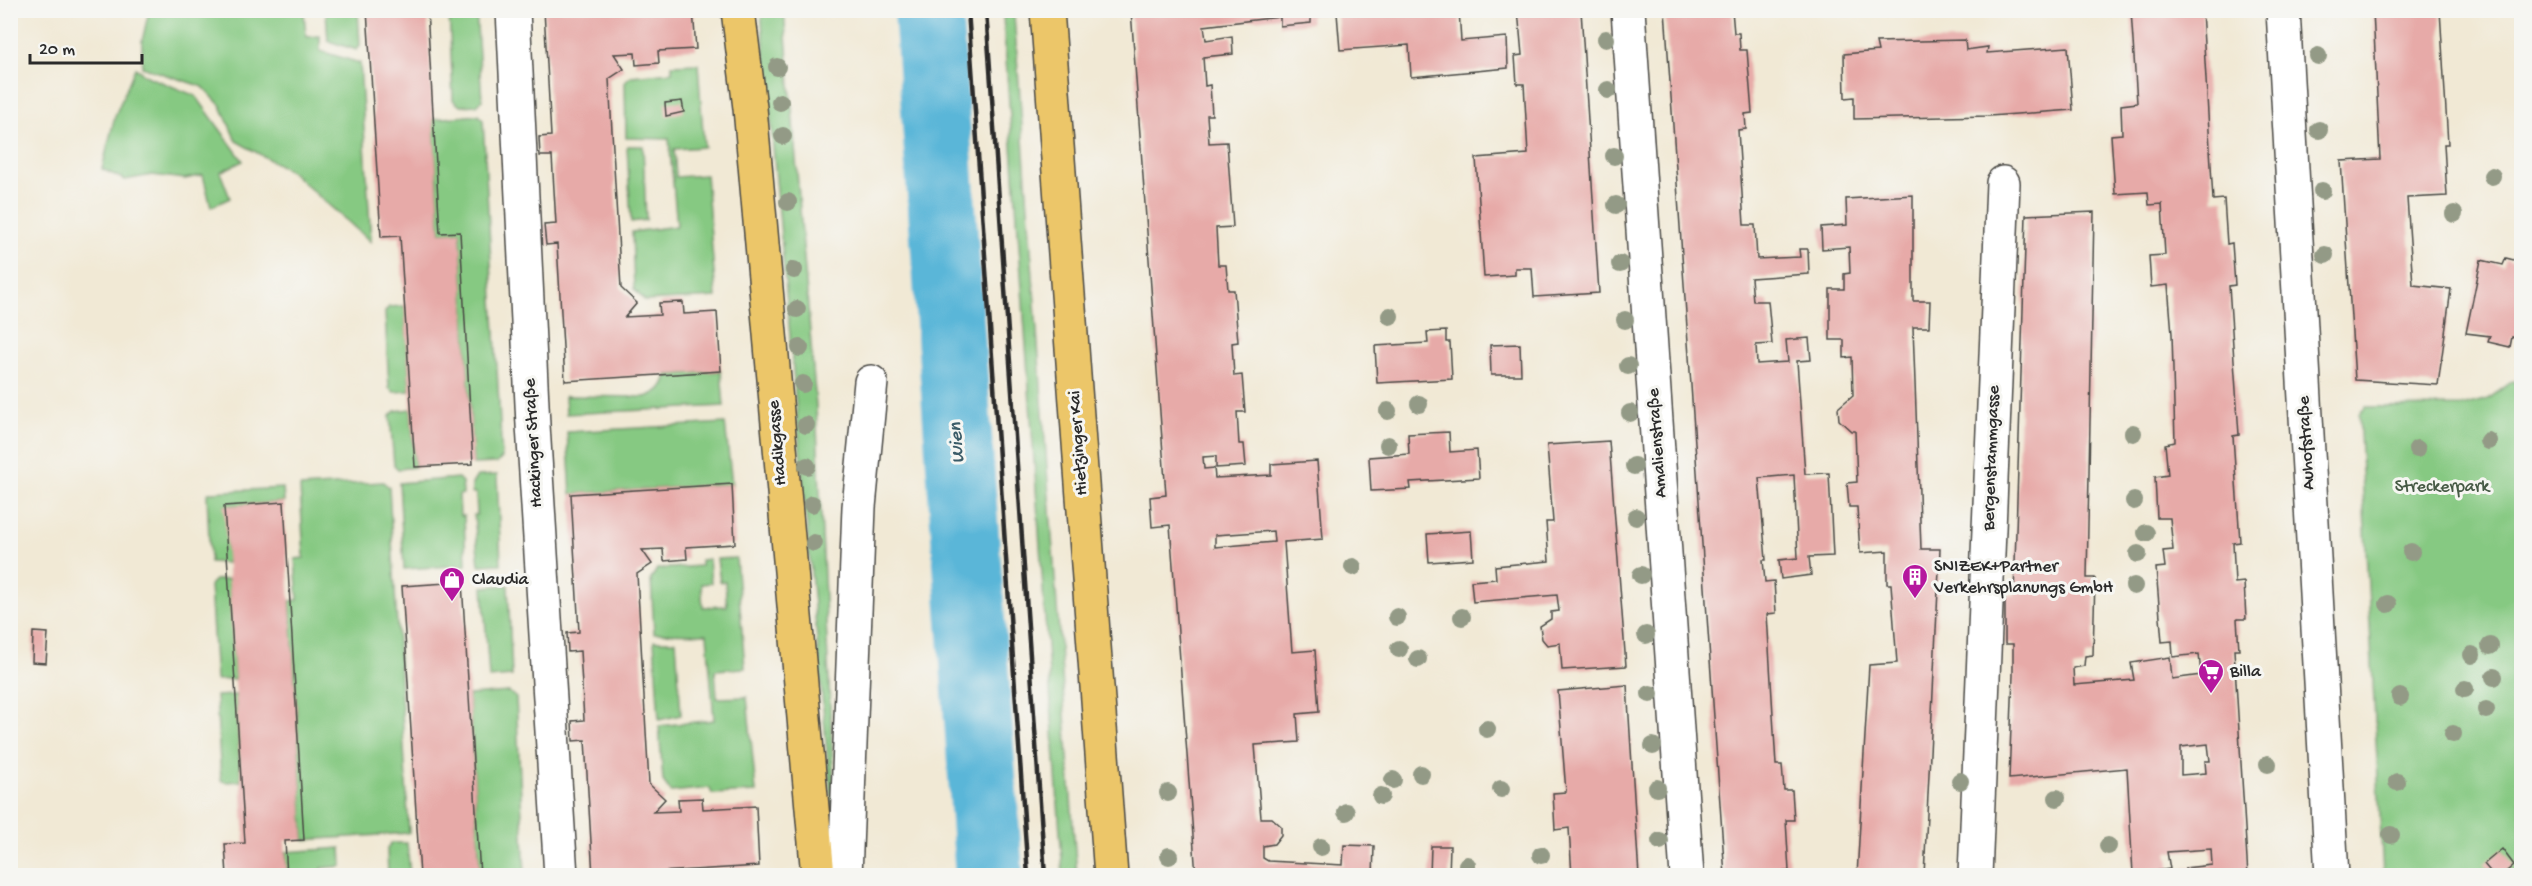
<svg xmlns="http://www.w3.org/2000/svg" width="2532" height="886" font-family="'Gochi Hand',sans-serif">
<rect width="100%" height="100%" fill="#f6f6f2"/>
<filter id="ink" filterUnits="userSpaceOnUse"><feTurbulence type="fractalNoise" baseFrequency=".0167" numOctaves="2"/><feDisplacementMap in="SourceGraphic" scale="12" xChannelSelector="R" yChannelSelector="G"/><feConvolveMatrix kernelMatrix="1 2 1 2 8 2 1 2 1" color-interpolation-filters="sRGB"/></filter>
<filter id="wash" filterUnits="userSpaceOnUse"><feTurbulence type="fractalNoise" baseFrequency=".008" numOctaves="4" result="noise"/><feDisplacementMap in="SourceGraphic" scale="24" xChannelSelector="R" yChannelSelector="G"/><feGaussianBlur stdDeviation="1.35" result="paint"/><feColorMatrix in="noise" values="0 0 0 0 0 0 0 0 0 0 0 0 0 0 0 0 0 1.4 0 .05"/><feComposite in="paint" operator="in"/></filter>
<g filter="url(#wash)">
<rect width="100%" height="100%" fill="#f1e9d5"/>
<g fill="#86c982" stroke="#587a56" stroke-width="1.5">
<polygon points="149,11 304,11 306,37 320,36 320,51 360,63 371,242 290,171 236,141 221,106 203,87 142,67 142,41"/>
<polygon points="326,11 358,11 360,45 357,50 328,41"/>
<polygon points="449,11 476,11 482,100 477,105 460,106 453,100"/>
<polygon points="761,11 784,11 816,406 838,875"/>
<polygon points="1014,15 1073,825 1077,875 1063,875 1003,17"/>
<polygon points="698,64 704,147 674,149 676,177 706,175 716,297 645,301 634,289 632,232 677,226 669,139 626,138 625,81 631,76 672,72 672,65"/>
<polygon points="135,68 149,77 196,96 243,161 220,172 230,198 211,207 203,175 185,179 152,175 125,180 102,169 115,116"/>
<polygon points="478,115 483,120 502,458 497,463 473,464 460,232 440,233 433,119"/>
<polygon points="627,146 643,146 646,220 631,222"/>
<polygon points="405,306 410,391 394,392 389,388 385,312 389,307"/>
<path d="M721 371 724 406 566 414 565 396 645 397C658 393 664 388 667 375Z"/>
<polygon points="2513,381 2521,383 2521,875 2383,875 2359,414 2366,407 2462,406 2488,399"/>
<polygon points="411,409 415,467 398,469 394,465 390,416 395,411"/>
<polygon points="725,423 732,484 571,494 567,432"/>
<polygon points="497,475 501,564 479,565 474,515 477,515 476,493 472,493 472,484 477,476"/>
<polygon points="458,478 462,482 463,494 459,495 460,516 464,516 466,565 404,569 399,483"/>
<polygon points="383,482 389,487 409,833 304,840 290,601 298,600 295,559 304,558 300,487"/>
<polygon points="283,488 284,502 225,506 228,563 210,562 207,494 211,492"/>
<polygon points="736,558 745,668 715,670 717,698 747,697 756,792 712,794 710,788 671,792 663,781 659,726 714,720 707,634 654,633 651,579 657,569 701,566 701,560 709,559 711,583 701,584 703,607 727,606 725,582 720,582 717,559"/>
<polygon points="229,579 235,679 216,680 210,585 215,580"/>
<polygon points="508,585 512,676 489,678 483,587"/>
<polygon points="654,641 676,641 681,715 659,720"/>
<polygon points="509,692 516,698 525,875 480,875 469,695"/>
<polygon points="236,695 241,781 225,782 221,780 216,696"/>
<polygon points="391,843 407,843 410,875 388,875 387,848"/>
<polygon points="341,848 342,866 322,868 322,875 287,875 286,852"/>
</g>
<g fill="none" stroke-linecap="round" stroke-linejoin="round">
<polyline stroke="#5ab6d8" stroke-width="68" points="928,10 989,876"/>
</g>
<g id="blocks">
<g fill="#e7aaa8" fill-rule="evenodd">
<polygon points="367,10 427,10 440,233 460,232 473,464 415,467 400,236 381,237"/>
<polygon points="544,10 693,10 696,49 658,51 659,63 636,65 635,53 614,54 624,69 609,79 621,288 637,303 625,317 660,315 659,303 683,302 684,314 717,312 721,371 565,381 557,244 546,245 544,225 556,224 552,156 540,156 539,137 551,136"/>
<path d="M1131 10H1459L1461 41 1507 37 1508 68 1411 77 1409 45 1340 50 1337 13 1311 15V23L1280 26V17L1204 26 1206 40 1232 36 1233 54 1203 57 1205 86 1210 85 1212 115H1207L1209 143 1227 142 1233 227 1216 228 1218 265H1226L1228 290H1234L1238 342 1232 343 1234 376 1242 375 1245 412H1237L1239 444H1244L1246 466 1216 468V456L1203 457 1204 469 1214 468 1215 478 1271 475V464L1317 461 1323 539 1284 542 1292 652 1315 650 1319 712 1297 714 1299 742 1255 745 1261 818H1272L1281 826V835L1274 844 1263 846V858L1268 861 1343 865 1344 845 1374 846 1373 876H1196L1170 525 1152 527 1150 497 1166 495ZM1273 531 1274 542 1215 547V535Z"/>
<polygon points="1518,10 1581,10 1599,293 1534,297 1532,268 1515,268 1515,275 1484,277 1476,158 1528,154 1524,84 1517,84 1515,56 1522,55"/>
<polygon points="1665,10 1732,10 1734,33 1739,33 1740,50 1747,50 1752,113 1745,114 1746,129 1738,130 1744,225 1755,225 1757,259 1800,257 1799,249 1808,249 1809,274 1751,278 1753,301 1768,301 1772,344 1756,345 1757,364 1788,362 1786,340 1809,338 1811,360 1797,361 1805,474 1829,473 1833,556 1809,557 1811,575 1781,579 1779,560 1798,558 1794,475 1759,478 1766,560 1763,560 1765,582 1774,581 1776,613 1767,614 1776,765 1782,765 1784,790 1792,790 1794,820 1786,820 1789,871 1767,873 1767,876 1725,876"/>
<path d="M2131 10H2202L2213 200 2224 199 2227 244 2232 243 2235 285 2229 286 2239 435 2233 436 2240 542 2233 543 2235 583 2244 582 2246 619H2237L2239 650H2234L2248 876H2185V868L2212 865 2211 849 2167 852 2170 869 2133 874 2127 768 2009 779 2013 675V644H2005V595H2014L2026 215 2094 212 2087 578H2095L2093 655 2085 656 2084 666 2073 668 2074 685 2134 680 2131 663 2170 657 2172 679 2201 675 2199 654 2173 657 2172 641 2162 642 2156 568 2165 567 2163 551 2173 550 2170 518H2157L2155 477 2168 475 2165 444 2175 442 2172 334 2168 285 2151 287 2149 256 2165 255 2162 204 2149 205 2148 192 2115 194 2111 135 2122 134 2121 105 2137 103ZM2208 744 2210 761H2205L2206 773 2181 775V747Z"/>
<polygon points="2373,10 2440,10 2448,144 2444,144 2447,196 2407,198 2413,285 2451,289 2438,385 2355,380 2341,161 2380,159"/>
<polygon points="1965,40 1966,50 1988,47 1987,53 2068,47 2073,110 1989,116 1854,119 1854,97 1845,98 1844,54 1878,51 1876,42"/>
<polygon points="682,101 684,112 666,116 665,103"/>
<polygon points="1913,195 1913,301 1930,301 1929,327 1913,327 1921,549 1940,549 1924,876 1857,876 1869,665 1897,663 1891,584 1887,584 1887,551 1860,553 1857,507 1849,507 1847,483 1857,482 1855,431 1851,431 1839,420 1838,408 1853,395 1852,357 1844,358 1844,340 1830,340 1830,289 1844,289 1844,274 1850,273 1849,247 1822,249 1821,227 1847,225 1846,199"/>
<polygon points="2506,258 2522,262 2522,339 2512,337 2510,347 2488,342 2490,336 2466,333 2481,260 2503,265"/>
<polygon points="1446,331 1446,342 1450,342 1452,379 1377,383 1375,346 1428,343 1427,332"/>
<polygon points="1520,344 1521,375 1491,375 1490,345"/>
<polygon points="1449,432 1450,452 1477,450 1479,478 1410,482 1411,489 1371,491 1369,457 1409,454 1408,434"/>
<polygon points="1609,441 1626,666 1562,670 1560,643 1547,645 1542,639 1540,626 1551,619 1551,612 1559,611 1557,595 1473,602 1471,581 1496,579 1495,566 1549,561 1546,522 1553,522 1547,445"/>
<polygon points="732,484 735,544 686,547 687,559 664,561 663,549 642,550 652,564 637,574 649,784 665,799 653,812 679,811 678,799 702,798 703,809 756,806 759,866 593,876 585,740 573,741 572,721 584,720 580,651 568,652 567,633 579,632 571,494"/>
<polygon points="284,502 304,840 285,841 287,876 227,876 225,844 245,843 224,506"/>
<polygon points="1471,531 1473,559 1429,562 1427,534"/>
<polygon points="462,582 480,876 420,876 402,586"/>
<polygon points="33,632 48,633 46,663 32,662"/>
<polygon points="1627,685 1639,876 1572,876 1569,828 1555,830 1553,793 1566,792 1558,691"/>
<polygon points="1431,846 1450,846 1449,876 1430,876"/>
<polygon points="2502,849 2514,865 2501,876 2494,876 2484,864"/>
</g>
</g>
</g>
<g filter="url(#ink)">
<use href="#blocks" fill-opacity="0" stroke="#494844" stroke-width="1.5"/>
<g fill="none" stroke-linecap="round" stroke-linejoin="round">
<defs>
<g id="minor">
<polyline points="513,10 533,425 561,876"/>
<polyline points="1628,10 1687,876"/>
<polyline points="2283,10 2332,876"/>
<polyline points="845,876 859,507 871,382"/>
<polyline points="1975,876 2003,183"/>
</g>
<g id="major">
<polyline points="738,10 750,108 818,876"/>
<polyline points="1047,10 1111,876"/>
</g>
</defs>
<use href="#minor" stroke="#494844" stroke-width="36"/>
<use href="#major" stroke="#494844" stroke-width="36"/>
<use href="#minor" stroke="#fff" stroke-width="33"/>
<use href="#major" stroke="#ecc669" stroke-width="33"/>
<g stroke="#2b2b2b" stroke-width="4.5">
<polyline points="968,10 1028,876"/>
<polyline points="986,10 1045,876"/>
</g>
</g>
<g fill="#939a86">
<circle cx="1606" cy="39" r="9"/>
<circle cx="2318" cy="56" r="9"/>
<circle cx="777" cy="67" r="9"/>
<circle cx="1608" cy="90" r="9"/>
<circle cx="780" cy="102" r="9"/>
<circle cx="2319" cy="130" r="9"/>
<circle cx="783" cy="136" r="9"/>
<circle cx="1614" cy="156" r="9"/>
<circle cx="2492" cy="176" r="9"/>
<circle cx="2322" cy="191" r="9"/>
<circle cx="788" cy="202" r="9"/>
<circle cx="1616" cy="205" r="9"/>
<circle cx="2454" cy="214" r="9"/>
<circle cx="2325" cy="255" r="9"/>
<circle cx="1620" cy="264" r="9"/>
<circle cx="794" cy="270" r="9"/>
<circle cx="797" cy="309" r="9"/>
<circle cx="1390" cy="316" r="9"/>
<circle cx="1625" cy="320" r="9"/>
<circle cx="800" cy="348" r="9"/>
<circle cx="1628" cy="366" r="9"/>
<circle cx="803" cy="384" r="9"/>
<circle cx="1419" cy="404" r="9"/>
<circle cx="1388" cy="411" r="9"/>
<circle cx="1630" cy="413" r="9"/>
<circle cx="806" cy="425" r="9"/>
<circle cx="2133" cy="433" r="9"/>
<circle cx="2488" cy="441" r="9"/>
<circle cx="1388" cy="445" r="9"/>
<circle cx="2417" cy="449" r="9"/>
<circle cx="807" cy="466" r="9"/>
<circle cx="1634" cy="466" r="9"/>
<circle cx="2134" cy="501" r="9"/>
<circle cx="812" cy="504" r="9"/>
<circle cx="1636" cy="517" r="9"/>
<circle cx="2146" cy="533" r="9"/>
<circle cx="814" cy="543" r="9"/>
<circle cx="2411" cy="552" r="9"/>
<circle cx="2138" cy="554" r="9"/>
<circle cx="1353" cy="567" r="9"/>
<circle cx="1641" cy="575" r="9"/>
<circle cx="2134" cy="586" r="9"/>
<circle cx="2388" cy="604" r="9"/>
<circle cx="1397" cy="617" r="9"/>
<circle cx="1462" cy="617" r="9"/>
<circle cx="1646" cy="635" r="9"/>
<circle cx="2490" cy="646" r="9"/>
<circle cx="1399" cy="649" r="9"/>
<circle cx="2472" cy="655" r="9"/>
<circle cx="1418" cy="659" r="9"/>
<circle cx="2494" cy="677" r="9"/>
<circle cx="2465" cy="689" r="9"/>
<circle cx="1650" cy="694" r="9"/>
<circle cx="2400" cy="697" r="9"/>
<circle cx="2486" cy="710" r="9"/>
<circle cx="1487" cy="729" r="9"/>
<circle cx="2453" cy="734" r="9"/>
<circle cx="1653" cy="746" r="9"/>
<circle cx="2268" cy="764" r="9"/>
<circle cx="1421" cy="774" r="9"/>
<circle cx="1393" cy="780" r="9"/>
<circle cx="1960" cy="781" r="9"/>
<circle cx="2397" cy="782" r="9"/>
<circle cx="1657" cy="788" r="9"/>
<circle cx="1501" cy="789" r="9"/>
<circle cx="1168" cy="793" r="9"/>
<circle cx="1381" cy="796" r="9"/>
<circle cx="2057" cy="798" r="9"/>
<circle cx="1346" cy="812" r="9"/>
<circle cx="2391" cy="835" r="9"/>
<circle cx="1660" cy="841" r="9"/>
<circle cx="2108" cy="846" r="9"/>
<circle cx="1321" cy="847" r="9"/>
<circle cx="1541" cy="855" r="9"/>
<circle cx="1169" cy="856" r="9"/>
<circle cx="1467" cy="865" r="9"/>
</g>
</g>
<defs>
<symbol id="building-pin" viewBox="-11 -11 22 30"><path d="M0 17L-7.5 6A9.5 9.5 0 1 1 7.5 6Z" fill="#b5179e" stroke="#f6f6f2"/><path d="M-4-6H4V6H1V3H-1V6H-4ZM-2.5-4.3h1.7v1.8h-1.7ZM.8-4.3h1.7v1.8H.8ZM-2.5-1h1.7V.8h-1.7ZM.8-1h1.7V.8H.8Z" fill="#fff"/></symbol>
<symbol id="shop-pin" viewBox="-11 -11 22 30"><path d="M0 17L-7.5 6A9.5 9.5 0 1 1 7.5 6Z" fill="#b5179e" stroke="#f6f6f2"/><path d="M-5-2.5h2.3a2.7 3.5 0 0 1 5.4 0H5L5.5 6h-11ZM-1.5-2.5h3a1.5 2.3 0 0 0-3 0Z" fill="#fff"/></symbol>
<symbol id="supermarket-pin" viewBox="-11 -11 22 30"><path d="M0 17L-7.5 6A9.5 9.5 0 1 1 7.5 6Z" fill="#b5179e" stroke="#f6f6f2"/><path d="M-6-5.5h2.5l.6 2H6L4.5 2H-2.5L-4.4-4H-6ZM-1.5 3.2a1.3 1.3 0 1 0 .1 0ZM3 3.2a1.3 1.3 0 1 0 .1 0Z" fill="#fff"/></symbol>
</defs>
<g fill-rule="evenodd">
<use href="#building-pin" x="1900" y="562" width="30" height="40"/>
<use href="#shop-pin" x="437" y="565" width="30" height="40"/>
<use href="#supermarket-pin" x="2196" y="657" width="30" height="40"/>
</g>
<g text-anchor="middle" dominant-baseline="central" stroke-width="6" stroke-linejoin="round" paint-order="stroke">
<g font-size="18" fill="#2b2b2b" stroke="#f6f6f2">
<text transform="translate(534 443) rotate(-93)">Hackinger Straße</text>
<text transform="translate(778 443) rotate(-95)">Hadikgasse</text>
<text transform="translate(1079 443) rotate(-94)">Hietzinger Kai</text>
<text transform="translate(1658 443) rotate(-94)">Amalienstraße</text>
<text transform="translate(2307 443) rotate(-93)">Auhofstraße</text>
<text transform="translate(1992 458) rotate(-88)">Bergenstammgasse</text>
</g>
<g font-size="18" fill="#465a45" stroke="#f6f6f2">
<text x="2442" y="487">Streckerpark</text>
</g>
<g font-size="18" fill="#2b2b2b" stroke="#f6f6f2" text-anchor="start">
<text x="1934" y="567">SNIZEK+Partner<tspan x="1934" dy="21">Verkehrsplanungs GmbH</tspan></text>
<text x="472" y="580">Claudia</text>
<text x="2230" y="672">Billa</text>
</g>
<g font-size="20" font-style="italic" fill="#3b5c68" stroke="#f6f6f2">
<text transform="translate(958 443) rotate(-94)">Wien</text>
</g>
</g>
<rect width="2532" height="886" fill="none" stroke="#f6f6f2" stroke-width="36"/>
<path d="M30 54v9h112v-9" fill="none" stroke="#2b2b2b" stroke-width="3"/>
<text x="39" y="54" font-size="18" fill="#2b2b2b" stroke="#f6f6f2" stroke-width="4.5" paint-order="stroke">20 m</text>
</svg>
